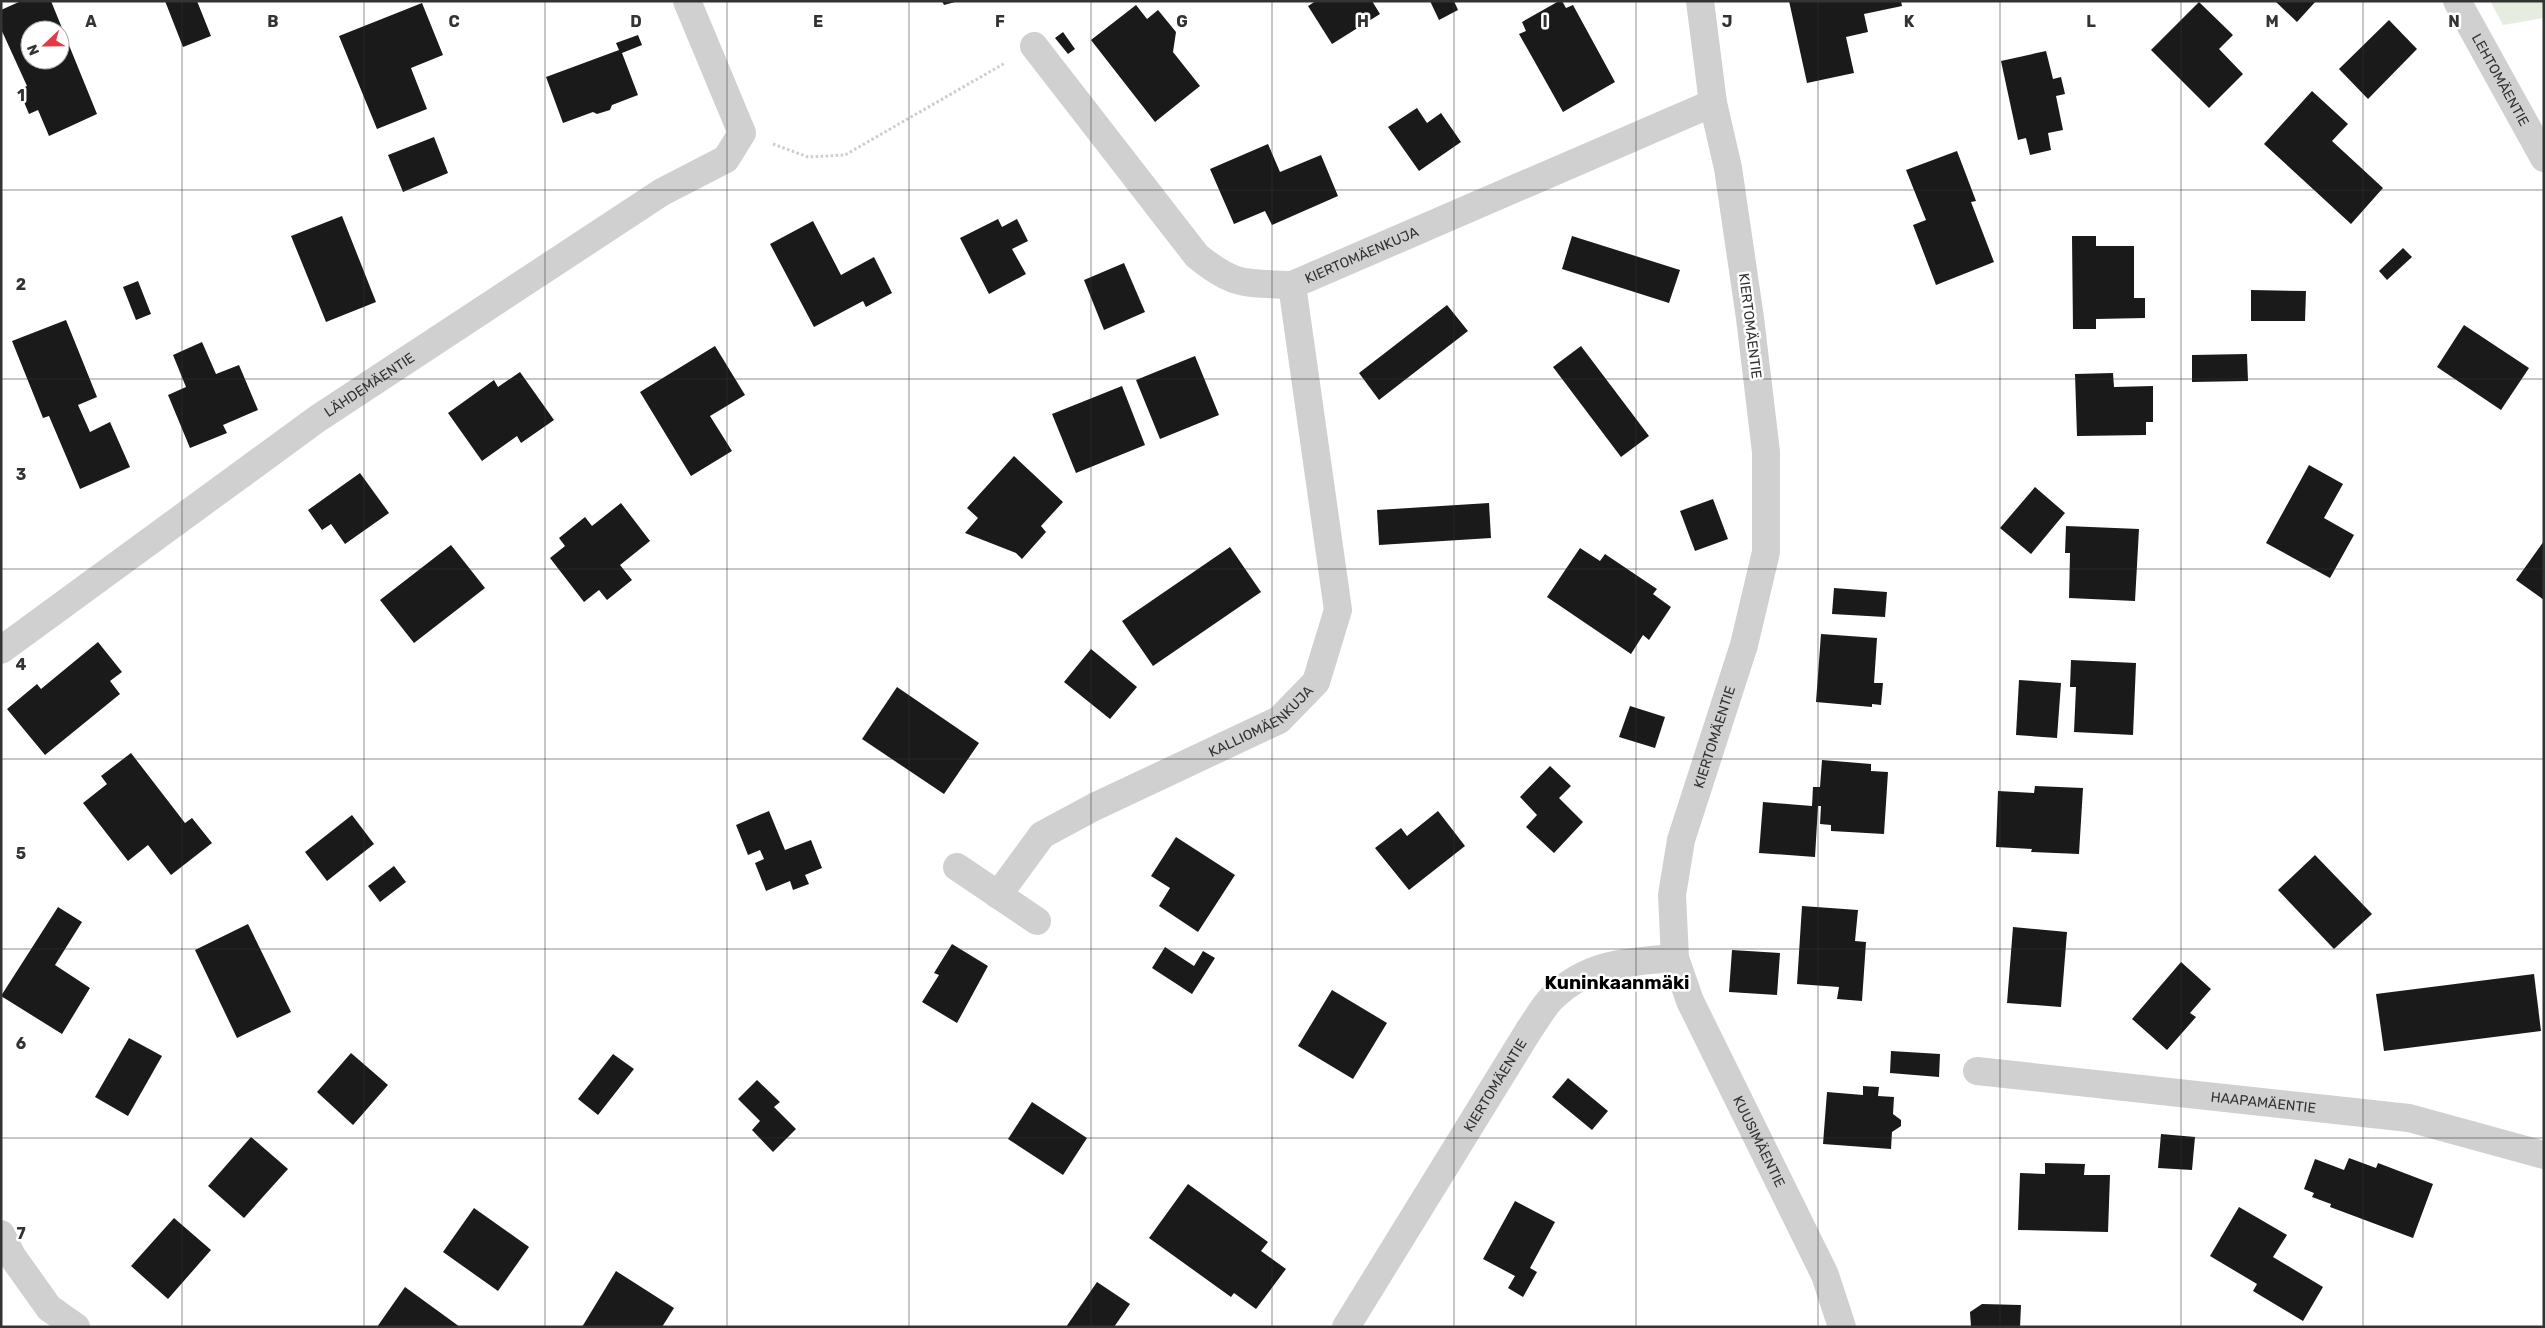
<svg xmlns="http://www.w3.org/2000/svg" width="2545" height="1328" font-family="Rubik,sans-serif">
<rect width="100%" height="100%" fill="#fff"/>
<polygon fill="#e6ecdf" points="2490,1 2544,1 2544,18 2503,25"/>
<g fill="#1a1a1a" fill-rule="evenodd">
<path d="M21 1H51L97 114 49 136 38 110 29 114 19 90 27 86 1 29V10ZM30 30H60V60H30Z"/>
<polygon points="165,1 197,1 211,36 183,47"/>
<polygon points="942,1 955,1 955,2 944,5"/>
<polygon points="1316,1 1372,1 1380,14 1332,44 1308,6"/>
<polygon points="1430,1 1454,1 1458,10 1439,20"/>
<polygon points="1559,1 1562,1 1566,8 1573,5 1615,82 1563,112 1519,34 1526,31 1522,22"/>
<polygon points="1789,1 1901,1 1902,6 1864,14 1868,32 1846,37 1854,73 1807,83"/>
<polygon points="2275,1 2316,1 2297,22"/>
<polygon points="2199,2 2233,35 2219,49 2243,74 2209,108 2151,50"/>
<polygon points="422,3 443,55 411,68 427,109 377,129 339,36"/>
<polygon points="1136,5 1147,19 1158,10 1176,32 1173,52 1200,86 1155,122 1091,40"/>
<polygon points="2389,20 2417,49 2368,99 2339,69"/>
<polygon points="1063,32 1075,49 1068,54 1055,38"/>
<polygon points="638,35 642,45 622,53 638,95 612,105 610,110 597,114 593,112 563,123 546,77 619,50 616,43"/>
<polygon points="2046,51 2053,79 2061,77 2065,94 2056,96 2063,130 2048,133 2051,150 2030,155 2026,138 2018,140 2001,61"/>
<polygon points="2312,91 2348,124 2332,141 2383,188 2351,224 2264,144"/>
<polygon points="1417,108 1427,123 1441,113 1461,142 1419,171 1388,127"/>
<polygon points="434,137 448,173 403,192 388,155"/>
<polygon points="1268,144 1280,172 1321,155 1338,196 1272,225 1265,211 1234,224 1210,169"/>
<polygon points="1957,151 1976,201 1971,202 1994,262 1936,285 1913,225 1926,220 1906,170"/>
<polygon points="342,216 376,302 326,322 291,236"/>
<polygon points="998,219 1002,227 1017,219 1028,241 1012,249 1026,274 989,294 960,238"/>
<polygon points="813,221 841,275 874,257 892,293 866,307 863,301 814,327 770,244"/>
<polygon points="1572,236 1680,270 1669,303 1562,269"/>
<polygon points="2072,236 2096,236 2096,246 2134,246 2134,298 2145,298 2145,318 2096,319 2096,329 2073,329"/>
<polygon points="2403,248 2412,257 2387,280 2379,271"/>
<polygon points="1124,263 1145,312 1104,330 1084,280"/>
<polygon points="138,281 151,314 136,320 123,287"/>
<polygon points="2251,290 2306,291 2305,321 2251,321"/>
<polygon points="1447,305 1468,331 1379,400 1359,373"/>
<polygon points="66,320 97,397 78,405 90,432 110,422 130,467 80,489 49,416 43,418 12,341"/>
<polygon points="2464,325 2529,368 2501,410 2437,367"/>
<polygon points="202,342 216,374 239,365 258,410 223,425 227,433 190,448 168,395 186,387 173,355"/>
<polygon points="715,346 745,395 710,416 732,451 691,476 640,392"/>
<polygon points="1581,346 1649,436 1621,457 1553,367"/>
<polygon points="2247,354 2248,381 2192,382 2192,355"/>
<polygon points="1195,356 1219,415 1160,439 1136,380"/>
<polygon points="520,372 554,420 521,443 517,436 482,461 448,413 494,380 498,387"/>
<polygon points="2113,373 2114,387 2153,386 2153,422 2146,422 2146,435 2077,436 2075,374"/>
<polygon points="1122,386 1145,445 1076,473 1052,414"/>
<polygon points="1014,456 1063,502 1041,526 1046,532 1022,559 1016,553 965,533 978,518 967,508"/>
<polygon points="2309,465 2343,484 2324,518 2354,535 2330,578 2266,543"/>
<polygon points="360,473 389,513 345,544 331,524 322,530 308,510"/>
<polygon points="2035,487 2065,513 2031,554 2000,528"/>
<polygon points="1713,499 1728,539 1695,551 1680,511"/>
<polygon points="621,503 650,541 620,565 632,580 607,600 599,590 584,602 550,558 565,546 559,538 585,517 592,526"/>
<polygon points="1489,503 1491,538 1379,545 1377,510"/>
<polygon points="2066,526 2139,529 2135,601 2069,598 2070,553 2065,553"/>
<polygon points="2544,541 2544,600 2516,580"/>
<polygon points="451,545 485,588 414,643 380,600"/>
<polygon points="1230,547 1261,592 1153,666 1122,621"/>
<polygon points="1580,548 1600,561 1605,554 1657,589 1653,594 1671,607 1649,640 1643,635 1631,654 1547,597"/>
<polygon points="1834,588 1887,592 1885,617 1832,614"/>
<polygon points="1821,634 1877,638 1874,683 1883,683 1881,705 1872,704 1872,707 1816,702"/>
<polygon points="98,642 122,672 110,681 120,694 45,755 7,709 37,684 41,689"/>
<polygon points="1091,649 1137,687 1110,719 1064,682"/>
<polygon points="2071,660 2136,663 2133,735 2074,732 2076,687 2070,687"/>
<polygon points="2019,680 2061,683 2057,738 2016,735"/>
<polygon points="897,687 979,743 944,794 862,739"/>
<polygon points="1630,706 1665,717 1655,748 1619,737"/>
<polygon points="131,753 185,823 192,818 212,843 171,875 148,845 128,861 83,803 107,784 101,776"/>
<polygon points="1822,760 1871,764 1871,771 1888,772 1884,834 1831,831 1831,825 1820,824 1821,806 1818,806 1815,857 1759,853 1763,802 1812,806 1813,787 1820,787"/>
<polygon points="1550,766 1571,786 1559,798 1583,822 1554,853 1526,827 1537,815 1520,797"/>
<polygon points="2035,786 2083,788 2079,854 2031,852 2032,849 1996,847 1998,791 2034,793"/>
<polygon points="769,811 785,850 811,840 822,868 805,875 809,884 793,890 790,881 766,891 755,863 764,859 760,850 748,855 736,825"/>
<polygon points="1438,811 1465,846 1409,890 1375,848 1401,828 1407,836"/>
<polygon points="352,815 374,844 327,881 305,852"/>
<polygon points="1176,837 1235,875 1198,932 1159,906 1170,888 1151,876"/>
<polygon points="2315,855 2372,914 2334,949 2278,890"/>
<polygon points="394,866 406,882 380,902 368,886"/>
<polygon points="1802,906 1858,910 1855,941 1866,942 1862,1001 1837,999 1839,987 1797,984"/>
<polygon points="58,907 82,922 55,965 90,988 62,1034 1,996"/>
<polygon points="248,924 291,1012 237,1038 195,950"/>
<polygon points="2013,927 2067,932 2061,1007 2007,1003"/>
<polygon points="952,944 988,966 957,1023 922,1002 939,975 934,973"/>
<polygon points="1165,947 1194,966 1203,951 1215,958 1192,994 1152,968"/>
<polygon points="1732,950 1780,953 1777,995 1729,992"/>
<polygon points="2181,962 2211,989 2190,1013 2196,1017 2167,1050 2132,1019"/>
<polygon points="2534,974 2541,1031 2384,1051 2376,994"/>
<polygon points="1332,990 1387,1023 1353,1079 1298,1046"/>
<polygon points="129,1038 162,1056 128,1116 95,1097"/>
<polygon points="1891,1051 1940,1054 1939,1077 1890,1073"/>
<polygon points="351,1053 388,1085 353,1125 317,1092"/>
<polygon points="613,1054 634,1069 598,1115 578,1099"/>
<polygon points="1568,1078 1608,1111 1592,1130 1552,1097"/>
<polygon points="757,1080 780,1102 774,1107 796,1129 773,1152 752,1130 760,1121 738,1099"/>
<polygon points="1863,1086 1879,1087 1878,1096 1894,1097 1893,1114 1901,1120 1901,1126 1892,1132 1891,1149 1823,1144 1827,1092 1863,1095"/>
<polygon points="1032,1102 1087,1138 1063,1175 1008,1139"/>
<polygon points="2161,1134 2195,1137 2192,1170 2158,1168"/>
<polygon points="251,1137 288,1169 244,1218 208,1186"/>
<polygon points="2349,1158 2376,1168 2378,1163 2433,1184 2413,1238 2330,1207 2331,1204 2312,1197 2314,1193 2304,1189 2315,1159 2344,1170"/>
<polygon points="2045,1163 2085,1164 2084,1175 2110,1175 2108,1232 2018,1230 2020,1173 2045,1174"/>
<polygon points="1188,1184 1268,1242 1261,1251 1286,1269 1256,1309 1234,1293 1231,1297 1149,1238"/>
<polygon points="1515,1201 1555,1222 1530,1268 1537,1272 1523,1297 1508,1288 1515,1276 1483,1259"/>
<polygon points="2239,1207 2287,1235 2273,1257 2323,1287 2303,1321 2253,1291 2257,1284 2210,1256"/>
<polygon points="474,1208 529,1247 498,1291 443,1252"/>
<polygon points="174,1218 211,1250 168,1299 131,1266"/>
<polygon points="616,1271 674,1308 662,1327 582,1327"/>
<polygon points="1097,1282 1130,1304 1114,1327 1066,1327"/>
<polygon points="405,1287 460,1327 377,1327"/>
<polygon points="1982,1304 2021,1305 2020,1327 1971,1327 1970,1312"/>
</g>
<g fill="none" stroke-linecap="round" stroke-linejoin="round">
<polyline stroke="#cdcdcd" stroke-width="3" stroke-dasharray="2.5 2.5" stroke-linecap="butt" points="773,144 808,157 845,155 1005,63"/>
<g stroke="#d0d0d0" stroke-width="28">
<path id="s1" d="M2457 1 2544 158"/>
<path id="s2" d="M1034 46 1197 256C1235 287 1246 283 1292 285L1713 103"/>
<path id="s3" d="M1 650 317 419 662 192 726 159 742 133 687 1"/>
<polyline points="957,867 1037,921"/>
<path id="s4" d="M998 895 1042 835 1094 807 1279 720 1316 682 1338 610 1292 285"/>
<path id="s5" d="M1675 958 1690 1001 1825 1275 1842 1327"/>
<path id="s6" d="M1977 1071 2409 1118 2544 1155"/>
<polyline points="1,1234 12,1256 49,1308 76,1327"/>
<path id="s7" d="M1346 1327 1529 1030C1537 1019 1544 1005 1554 996 1591 962 1628 962 1675 958L1672 895 1681 840 1744 645 1766 552V452L1750 318 1728 168 1713 103 1700 1"/>
</g>
</g>
<path fill="none" stroke="#333" stroke-width="1" stroke-opacity="0.55" d="M182 1V1327M364 1V1327M545 1V1327M727 1V1327M909 1V1327M1091 1V1327M1272 1V1327M1454 1V1327M1636 1V1327M1818 1V1327M2000 1V1327M2181 1V1327M2363 1V1327M1 190H2544M1 379H2544M1 569H2544M1 759H2544M1 949H2544M1 1138H2544"/>
<g text-anchor="middle" dominant-baseline="central" stroke-width="5" stroke-linejoin="round" paint-order="stroke">
<g font-size="14" fill="#333" stroke="#fff">
<text stroke="none"><textPath href="#s1" startOffset="90">LEHTOMÄENTIE</textPath></text>
<text stroke="none"><textPath href="#s2" startOffset="444">KIERTOMÄENKUJA</textPath></text>
<text transform="translate(1750 326) rotate(83)">KIERTOMÄENTIE</text>
<text stroke="none"><textPath href="#s3" startOffset="454">LÄHDEMÄENTIE</textPath></text>
<text stroke="none"><textPath href="#s4" startOffset="322">KALLIOMÄENKUJA</textPath></text>
<text stroke="none"><textPath href="#s7" startOffset="748">KIERTOMÄENTIE</textPath></text>
<text stroke="none"><textPath href="#s7" startOffset="284">KIERTOMÄENTIE</textPath></text>
<text stroke="none"><textPath href="#s6" startOffset="288">HAAPAMÄENTIE</textPath></text>
<text stroke="none"><textPath href="#s5" startOffset="202">KUUSIMÄENTIE</textPath></text>
</g>
<g font-size="19" font-weight="bold" fill="#000" stroke="#fff">
<text x="1617" y="982">Kuninkaanmäki</text>
</g>
</g>
<g font-size="16" text-anchor="middle" font-weight="bold" fill="#333" stroke="#fff" stroke-width="5" stroke-linejoin="round" paint-order="stroke">
<text x="91" y="27">A</text>
<text x="273" y="27">B</text>
<text x="454" y="27">C</text>
<text x="636" y="27">D</text>
<text x="818" y="27">E</text>
<text x="1000" y="27">F</text>
<text x="1182" y="27">G</text>
<text x="1363" y="27">H</text>
<text x="1545" y="27">I</text>
<text x="1727" y="27">J</text>
<text x="1909" y="27">K</text>
<text x="2091" y="27">L</text>
<text x="2272" y="27">M</text>
<text x="2454" y="27">N</text>
<text x="21" y="101">1</text>
<text x="21" y="290">2</text>
<text x="21" y="480">3</text>
<text x="21" y="670">4</text>
<text x="21" y="859">5</text>
<text x="21" y="1049">6</text>
<text x="21" y="1239">7</text>
</g>
<rect width="2545" height="1328" fill="none" stroke="#333333" stroke-width="5"/>
<g transform="translate(45 45) rotate(248)"><circle r="24" fill="#ffffff" stroke="#adadad"/>
<path d="M0-4L9 19L0 12L-9 19Z" fill="#e63946"/>
<text y="-8" font-size="14" font-weight="bold" text-anchor="middle" fill="#333333">N</text>
</g>
</svg>
